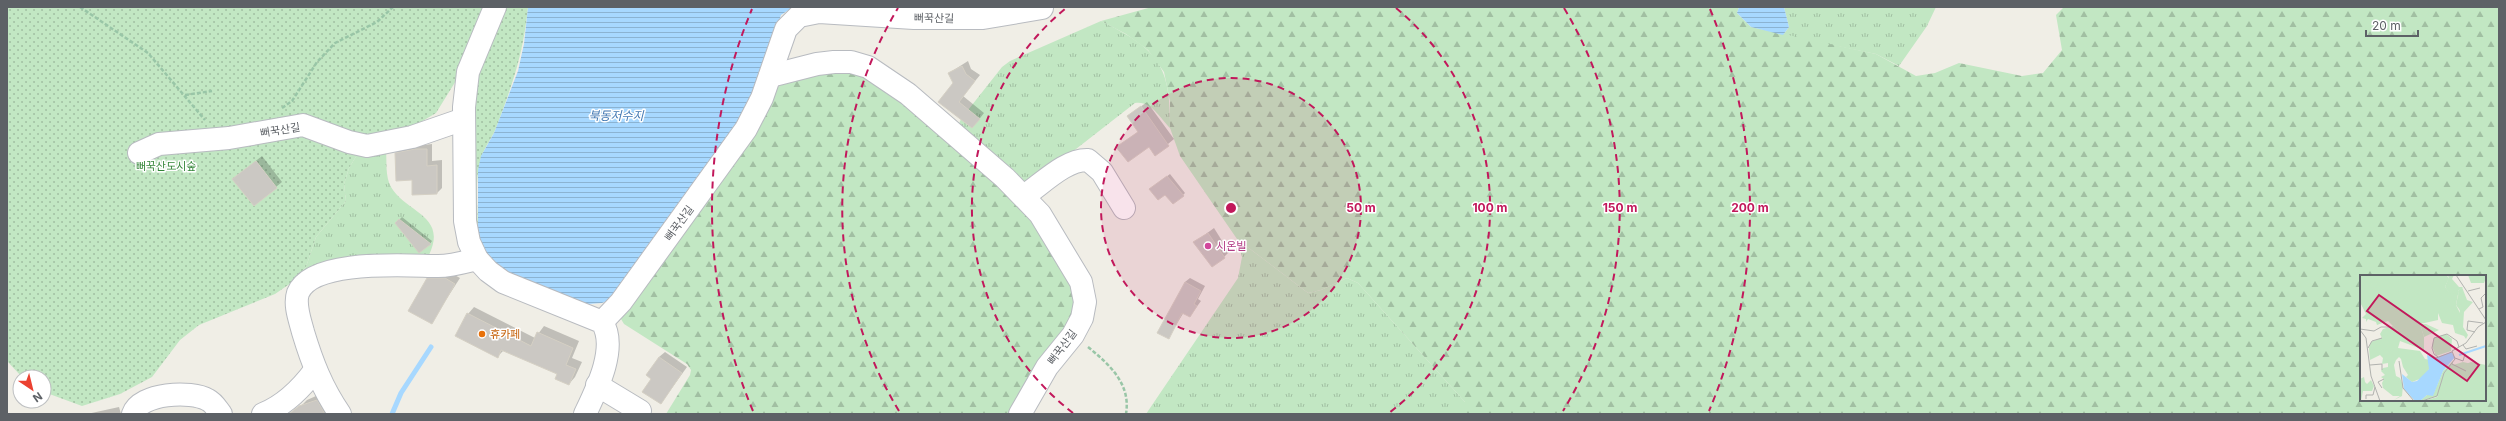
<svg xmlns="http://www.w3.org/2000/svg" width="2506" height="421" font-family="Inter,'Noto Sans KR',sans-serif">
<defs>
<pattern id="grass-tufts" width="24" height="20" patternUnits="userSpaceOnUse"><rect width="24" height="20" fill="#c2e7c3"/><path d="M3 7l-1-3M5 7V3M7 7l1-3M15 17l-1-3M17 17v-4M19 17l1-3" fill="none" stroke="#a1bfa2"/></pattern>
<pattern id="forest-firs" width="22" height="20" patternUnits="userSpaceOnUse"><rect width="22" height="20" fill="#c2e7c3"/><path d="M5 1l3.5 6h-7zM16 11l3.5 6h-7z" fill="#a1bfa2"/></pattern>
<pattern id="park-dots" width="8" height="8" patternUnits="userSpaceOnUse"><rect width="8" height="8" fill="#c2e7c3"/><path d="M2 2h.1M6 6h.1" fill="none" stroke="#a1bfa2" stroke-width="1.8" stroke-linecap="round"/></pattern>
<pattern id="water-rules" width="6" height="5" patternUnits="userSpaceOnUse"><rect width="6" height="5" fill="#a7d8ff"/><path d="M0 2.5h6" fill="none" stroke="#8bb3d2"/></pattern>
</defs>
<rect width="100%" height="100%" fill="#f0eee6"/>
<g fill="url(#grass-tufts)">
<polygon points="1784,7 1936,7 1927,26 1899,66 1876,54 1783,35 1789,27"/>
<path d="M1101 21C1157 49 1171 64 1170 128 1160 118 1151 100 1135 103L1035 181 1023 184 958 126 961 119 1002 67 1010 61Z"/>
<path d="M360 150H386C387 162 385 176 391 187 406 213 448 215 429 255L311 271 291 283 306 267 316 237 346 201 344 184 349 168Z"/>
<polygon points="1237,239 1308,293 1321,290 1347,278 1358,283 1465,402 1465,414 1146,414 1238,278 1242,257"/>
</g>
<g fill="url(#forest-firs)" fill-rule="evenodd">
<path d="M1152 7H1739L1737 13 1751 27 1876 54 1916 76 1935 73 1959 63 2022 76 2043 73 2062 50 2056 15 2064 7H2499V414H1465V402L1358 283 1347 278 1321 290 1308 293 1237 239 1180 156 1170 128V101L1164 72 1148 50 1126 34 1101 21ZM2361 276H2485V400H2361Z"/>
<polygon points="841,69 881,83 1024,208 1072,283 1076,301 1074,315 1015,414 666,414 690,375 691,370 687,364 624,324 621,319 623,313 776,89 790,77"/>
</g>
<g fill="url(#park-dots)">
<polygon points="7,7 488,7 462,71 436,113 414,126 360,150 349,168 344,184 346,201 316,237 306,267 291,283 275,294 199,325 180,340 152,377 120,394 82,406 44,392 44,377 22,377 7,361"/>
<path d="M500 7H528C523 55 513 83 496 128 492 138 484 148 481 158 474 181 478 208 478 231L475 237 470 97Z"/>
</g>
<g fill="url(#water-rules)">
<polygon points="528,7 793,7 781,15 749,113 614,298 602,303 588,304 497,268 480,244 478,231 478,170 481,156 494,133 518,71 524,44"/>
<polygon points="1739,7 1784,7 1789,27 1783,35 1751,27 1737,13"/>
</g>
<g fill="#0003">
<polygon points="968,61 971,69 980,75 963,96 984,113 977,122 940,102 954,83 949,73"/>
<polygon points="1147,102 1174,139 1156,154 1149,146 1118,147 1139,131 1128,116"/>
<polygon points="432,144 432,161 442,160 442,188 437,193 413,179 396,153 402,148"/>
<polygon points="262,156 282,182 254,205 239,174"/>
<polygon points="1170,174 1185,193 1183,195 1165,193 1153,187"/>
<polygon points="402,217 432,241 430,244 396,223"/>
<polygon points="1214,228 1229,252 1224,257 1195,242"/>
<polygon points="433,273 451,273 460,278 431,323 428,279"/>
<polygon points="1190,278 1205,286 1198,299 1201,301 1190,316 1184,312 1168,338 1185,282"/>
<polygon points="474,307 535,338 544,326 579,341 572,358 582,362 575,377 569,384 558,373 504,350 497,357 468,314"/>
<polygon points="665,352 687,367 661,403 652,379 659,357"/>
<polygon points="325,392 339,414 301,414 299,408 307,400"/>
<polygon points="119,407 121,414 87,414"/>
</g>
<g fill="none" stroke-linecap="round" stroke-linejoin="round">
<polyline stroke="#a7d8ff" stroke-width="5" points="392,414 401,393 431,347"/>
</g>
<g fill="#cbc8c3" stroke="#d5d0c4">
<polygon points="962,66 966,74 975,81 959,102 980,119 972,128 938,102 953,83 948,73"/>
<polygon points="1141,106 1169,146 1155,156 1149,147 1128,162 1116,147 1138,132 1127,116"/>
<polygon points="415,149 427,149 427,166 437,165 437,194 412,195 412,180 396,181 395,153"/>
<polygon points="256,161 277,188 254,206 232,179"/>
<polygon points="1167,176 1184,196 1173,204 1165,195 1158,200 1149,189"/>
<polygon points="399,219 431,244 419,253 395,223"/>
<polygon points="1208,233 1225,258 1212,267 1193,242"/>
<polygon points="427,278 445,278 455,284 432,324 408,311"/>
<polygon points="1185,282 1201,291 1194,304 1197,306 1190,317 1182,313 1169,339 1157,333"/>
<polygon points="467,313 531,346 537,332 573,348 566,365 576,369 569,385 555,379 557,374 501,350 498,358 455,336"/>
<polygon points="659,357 682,373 661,404 642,392 651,379 646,375"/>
<polygon points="317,400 325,414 289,414 299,406"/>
</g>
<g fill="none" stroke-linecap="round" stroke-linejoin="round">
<defs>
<g id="minor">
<path d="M495 7 468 72 464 107 465 221 469 242 477 259 488 271 503 282 602 322C618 347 597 389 585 414"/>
<polyline points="770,76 817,64 834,62 851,62 868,67 908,94 1005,178 1040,214 1081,282 1085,302 1082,318 1073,335 1047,367 1020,414"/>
<polyline points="139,153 159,144 229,138 303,125 349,142 367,146 412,137 464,119"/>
<path d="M1024 196C1042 184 1066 159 1088 160L1102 172 1124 208"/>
<polyline points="602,322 621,302 746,129 762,98 786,29 799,16 819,12 914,18 983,18 1042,8"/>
<polyline points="597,385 640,411"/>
<path d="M133 414C140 393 191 390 208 400 214 403 217 409 221 414"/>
<path d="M263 414C285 405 301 389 315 370"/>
<path d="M340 414C322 388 312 362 303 332 300 320 294 305 298 293 312 258 408 266 438 266 451 266 465 262 477 259"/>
</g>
</defs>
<use href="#minor" stroke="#b8bbc0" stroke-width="24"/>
<g stroke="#99c6a7" stroke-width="2.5" stroke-dasharray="4 2" stroke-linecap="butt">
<polyline points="80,7 148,53 205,120"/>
<polyline points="185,95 212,91"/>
<polyline points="282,108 292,101 317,62 335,43 377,22 393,7"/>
<path d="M1088 347C1110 365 1131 384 1126 414"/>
</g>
<use href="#minor" stroke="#fff" stroke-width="22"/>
</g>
<circle cx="1231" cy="208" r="130" fill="#c2185b" fill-opacity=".12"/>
<g fill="none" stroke="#c2185b" stroke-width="2" stroke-dasharray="7 5">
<circle cx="1231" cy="208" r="130"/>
<path d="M1073 413A259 259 0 0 1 1066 8M1396 8A259 259 0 0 1 1389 413"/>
<path d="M899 411A389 389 0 0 1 898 8M1564 8A389 389 0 0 1 1563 411"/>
<path d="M753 411A519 519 0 0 1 752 9M1710 9A519 519 0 0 1 1709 411"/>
</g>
<circle fill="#d1479c" stroke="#fff" stroke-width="1.5" cx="1208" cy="246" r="4"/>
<circle fill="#e8710a" stroke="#fff" stroke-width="1.5" cx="482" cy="334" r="4"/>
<g text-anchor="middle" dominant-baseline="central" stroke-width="3" stroke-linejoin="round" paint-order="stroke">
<g font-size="11" fill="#5d6166" stroke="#fff">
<text transform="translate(934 18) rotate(1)">뻐꾹산길</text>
<text transform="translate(280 130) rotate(-9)">뻐꾹산길</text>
<text transform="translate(679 223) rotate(-54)">뻐꾹산길</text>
<text transform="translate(1062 347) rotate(-53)">뻐꾹산길</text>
</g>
<g font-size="11" fill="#358639" stroke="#fff">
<text x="166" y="166">뻐꾹산도시숲</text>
</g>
<g font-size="11" fill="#b23c85" stroke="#fff" text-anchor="start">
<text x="1216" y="246">시온빌</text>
</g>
<g font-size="11" fill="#c56008" stroke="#fff" text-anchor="start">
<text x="490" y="334">휴카페</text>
</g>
<g font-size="12" font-style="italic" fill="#4278b3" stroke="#fff">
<text x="616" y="115">북동저수지</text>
</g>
</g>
<g transform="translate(2360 275)">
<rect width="126" height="126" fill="#f0eee6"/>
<path d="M86 0H94L92 4 99 12H103L98 16 102 38 96 30 98 20 90 19 85 12 89 2ZM60 49H66L79 55 64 62ZM33 51 37 55 36 59 22 63 20 59 23 54Z" fill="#c2e7c3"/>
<path d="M0 0H86L89 3 85 12 90 18 98 19 96 30 100 38 98 16 102 12 107 25 113 27 104 37 103 52 108 60 106 64 104 61 95 58 93 50 82 48 78 38V45L60 49 64 62V75L40 66 38 73 60 76 65 84 70 85V93L62 103 52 107 46 102 48 100 43 92 41 84 39 82 36 85 34 90 36 101 40 103 43 110 42 121 34 125 40 121H33L23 113 22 108 24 104 21 102 25 100 21 96 23 93 28 92V88L22 89 23 83 20 80 10 85 9 73 11 67 38 56 28 46 17 50 16 47 8 44 6 47V44L2 43 6 39 0 27ZM108 0H126V3L124 8H111ZM86 59 92 64 91 76 76 81 72 71 74 63ZM111 87 126 90V126H63L77 122 98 92ZM4 102 5 107 7 109 11 105 14 111 12 116H3L1 126 0 104Z" fill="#c2e7c3"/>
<path d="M93 86V90L103 87 117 90 122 111 117 121 112 126H78V121L60 126 67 120H73L83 96Z" fill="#c2e7c3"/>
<path d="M91 77 95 82 83 96 73 121 67 120 60 126H55L44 114 42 99 52 107 57 106 69 94 67 80 75 83Z" fill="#a7d8ff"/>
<path fill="none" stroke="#a7d8ff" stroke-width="2" d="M99 80 126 71"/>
<path fill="none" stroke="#b1b2af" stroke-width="1" d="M96 0 126 45M108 16 120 13M119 34 123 32 121 23 126 18M0 54 14 56 21 52H29M0 55 6 63 11 101 20 126M115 57 107 55 108 46 123 48M103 70 106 74 117 71M8 73 12 66 22 63M66 77 76 83 92 77M78 82 74 79 72 73 74 63 87 59 97 66 99 72M95 83 103 86 105 79M39 86 43 113 54 126M92 89 106 96M10 90 22 89V95M22 113 18 107 24 104M6 124V120H13L15 112M62 126 77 121 84 98 95 84 92 76 106 68 118 52 126 47"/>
<path fill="#c2185b" fill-opacity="0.15" stroke="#c2185b" stroke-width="2" d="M19 20 119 90 107 106 7 36Z"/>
<rect width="126" height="126" fill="none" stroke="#5d6166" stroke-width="2"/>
</g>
<circle cx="1231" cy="208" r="6" fill="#c2185b" stroke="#fff" stroke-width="2"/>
<g font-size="12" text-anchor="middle" font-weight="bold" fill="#c2185b" stroke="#fff" stroke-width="3" stroke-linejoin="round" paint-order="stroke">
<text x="1361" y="212">50 m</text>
<text x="1490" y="212">100 m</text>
<text x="1620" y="212">150 m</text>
<text x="1750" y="212">200 m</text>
</g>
<rect width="2506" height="421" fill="none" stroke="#5d6166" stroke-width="16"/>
<g transform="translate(32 389) rotate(145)"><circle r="19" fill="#ffffff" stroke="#bec0c2"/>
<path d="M0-3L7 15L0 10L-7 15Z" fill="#eb4131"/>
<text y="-6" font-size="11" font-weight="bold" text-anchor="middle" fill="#5d6166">N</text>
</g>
<path d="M2366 30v6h52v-6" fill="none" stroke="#5d6166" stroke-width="2"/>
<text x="2372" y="30" font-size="12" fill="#5d6166" stroke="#ffffff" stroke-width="3" paint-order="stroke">20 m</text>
</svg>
